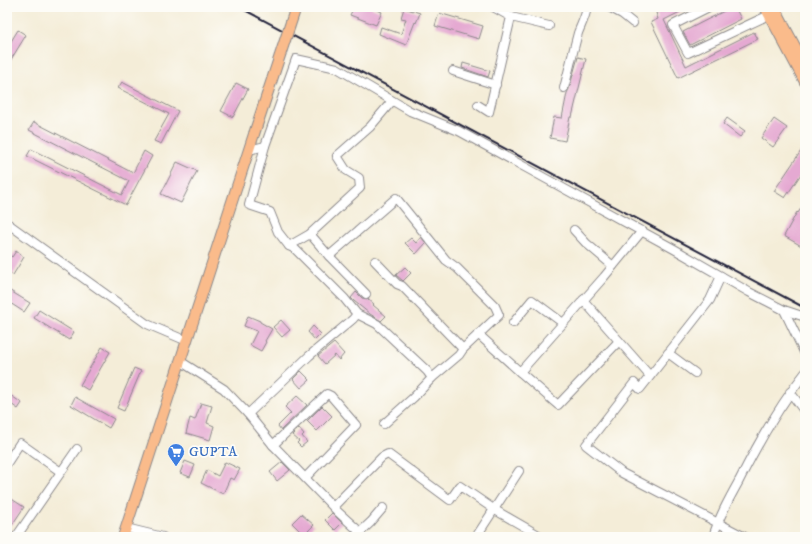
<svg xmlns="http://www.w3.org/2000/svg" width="812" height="544" font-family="'IM FELL DW Pica',serif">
<rect width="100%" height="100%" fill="#fdfcf7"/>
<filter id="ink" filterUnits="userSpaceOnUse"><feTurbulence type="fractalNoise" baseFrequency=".025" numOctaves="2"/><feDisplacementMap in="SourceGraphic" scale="8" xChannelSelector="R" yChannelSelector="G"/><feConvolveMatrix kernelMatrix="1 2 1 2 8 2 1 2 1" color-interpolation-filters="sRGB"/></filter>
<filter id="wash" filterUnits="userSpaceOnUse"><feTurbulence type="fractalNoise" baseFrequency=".012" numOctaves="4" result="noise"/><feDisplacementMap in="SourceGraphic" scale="16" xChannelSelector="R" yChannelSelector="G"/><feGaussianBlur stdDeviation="0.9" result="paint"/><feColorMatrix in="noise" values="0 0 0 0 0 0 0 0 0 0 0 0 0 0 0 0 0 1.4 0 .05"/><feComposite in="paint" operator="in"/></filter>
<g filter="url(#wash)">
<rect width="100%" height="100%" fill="#f4edd8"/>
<g id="blocks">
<g fill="#e5a9d2">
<polygon points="354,7 370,7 382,12 376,25 350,15"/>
<polygon points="668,7 690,7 664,20 686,66 754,32 758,39 678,78 651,22 658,19 656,13"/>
<polygon points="732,7 735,7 741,19 690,45 683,32"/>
<polygon points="404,8 420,13 416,23 415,22 406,45 379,34 381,27 401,34 406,19 401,18"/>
<polygon points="439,13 483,26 479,39 435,26"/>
<polygon points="18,30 26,35 7,66 7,48"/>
<polygon points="578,57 586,59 572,117 570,117 565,141 550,138 554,117 562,118 567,93 569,89"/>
<polygon points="463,63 490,71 488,77 462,68"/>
<polygon points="122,82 178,111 161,144 154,141 169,114 118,88"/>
<polygon points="236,83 248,89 233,117 221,111"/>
<polygon points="727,118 745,131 740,137 723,124"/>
<polygon points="774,119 787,128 773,147 761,138"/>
<polygon points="34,122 133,173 144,151 152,156 126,205 27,156 31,149 122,195 129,181 29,130"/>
<polygon points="805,145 805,168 785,198 774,191"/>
<polygon points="177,162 197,171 181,203 161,194"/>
<polygon points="805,202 805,248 784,236 797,212 798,213"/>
<polygon points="421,237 426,243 416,254 405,243 411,238 416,243"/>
<polygon points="16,251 24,257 13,275 7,272 7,253 12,257"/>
<polygon points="405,267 411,273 403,281 396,275"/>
<polygon points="7,289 30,303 24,312 7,301"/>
<polygon points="356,292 362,298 368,299 374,304 373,305 386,316 381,321 370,314 354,301 351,298"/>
<polygon points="39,310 74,332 69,340 34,318"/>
<polygon points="248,316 260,321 260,322 272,329 265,341 266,342 261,351 250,345 257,331 244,326"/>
<polygon points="281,320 290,330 282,337 273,327"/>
<polygon points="313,326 321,334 315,340 308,332"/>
<polygon points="334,343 344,354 339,360 335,355 325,364 318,356"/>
<polygon points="102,347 110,352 88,390 80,385"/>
<polygon points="134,368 141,371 124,411 117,408"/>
<polygon points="301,371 310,380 301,388 293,379"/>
<polygon points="7,393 22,403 18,409 7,401"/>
<polygon points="297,396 307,405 281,430 278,426 291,413 285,407"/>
<polygon points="75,397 114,419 109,428 71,405"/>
<polygon points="201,403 212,406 207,423 214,426 210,440 186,433 190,418 195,420"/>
<polygon points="322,406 332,416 317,431 307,421"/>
<polygon points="299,428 304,434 302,436 307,442 301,447 297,443 299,441 292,435"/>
<polygon points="185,461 195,465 190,477 180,473"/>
<polygon points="225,462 240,469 234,480 230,478 223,494 201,483 207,470 218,476"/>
<polygon points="282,462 290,470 277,481 270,472"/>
<polygon points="7,496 24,507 12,525 7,521"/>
<polygon points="332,513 342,523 335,530 325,520"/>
<polygon points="301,514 314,525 304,535 292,523"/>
</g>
</g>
</g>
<g filter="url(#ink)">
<use href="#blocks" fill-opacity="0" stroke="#8b888a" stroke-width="1"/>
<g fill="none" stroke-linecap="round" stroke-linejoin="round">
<defs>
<g id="minor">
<polyline points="609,7 622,14 633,23"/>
<polyline points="709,7 673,25 688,53 769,15"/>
<polyline points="511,17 549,26"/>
<polyline points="453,71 496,85"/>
<path d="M564 88C569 70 573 51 578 33 581 25 586 16 587 7"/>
<polyline points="392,101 370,127 337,156 346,170 359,178 360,188 310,234 289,246 295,249 344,298 357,314 377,324 427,371 432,378"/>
<polyline points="478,105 489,112 511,17 493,7"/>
<polyline points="265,146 249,205 270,212 278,232 289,246"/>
<polyline points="249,150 265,146 296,59 337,68 410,111 459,131 674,249 749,292 784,310 805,354"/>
<polyline points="7,223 147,324 187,341"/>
<polyline points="574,230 586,243 613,266"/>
<polyline points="310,234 329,256 366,294"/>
<polyline points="329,256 396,198 446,260 457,268 495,306 499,315 463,349 459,355 432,378 414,397 384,424"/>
<polyline points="375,261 397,284 402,286 463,349"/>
<polyline points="721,276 710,300 640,389 634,383 586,445 622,473 745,537"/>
<polyline points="583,300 650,376"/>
<polyline points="784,310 805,317"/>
<polyline points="513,323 532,300 563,323"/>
<polyline points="478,334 520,372 604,277 642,231"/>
<polyline points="668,353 695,373"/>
<polyline points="180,361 224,389 248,414 273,445 338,512 360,532"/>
<polyline points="520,372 558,405 619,341"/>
<polyline points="790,392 805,412"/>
<polyline points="248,414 309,356 353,319 357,314"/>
<polyline points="273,445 327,394 331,396 356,425 306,477"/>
<polyline points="7,463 20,443 61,472"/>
<polyline points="334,506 382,457 388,454 450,500 460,486 495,510 542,537"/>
<polyline points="126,528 163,537"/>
<polyline points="16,537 77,449"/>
<polyline points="355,537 371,522 383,508"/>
<polyline points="476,537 519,471"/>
<path d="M713 537C719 517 729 499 739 481 758 443 779 406 805 373"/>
</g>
<g id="major">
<polyline points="765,7 805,82"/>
<polyline points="774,7 805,65"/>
<polyline points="123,537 254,134"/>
</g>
</defs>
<use href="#minor" stroke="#8b888a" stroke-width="10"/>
<use href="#major" stroke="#8b888a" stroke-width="12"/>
<use href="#minor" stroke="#fff" stroke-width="8"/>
<use href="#major" stroke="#fabb8b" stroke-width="10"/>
<polyline stroke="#22223b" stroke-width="2" points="239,7 805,308"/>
<defs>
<polyline id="major-bridge" points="254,134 296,7"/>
</defs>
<use href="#major-bridge" stroke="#8b888a" stroke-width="12" stroke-linecap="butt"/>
<use href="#major-bridge" stroke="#fabb8b" stroke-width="10"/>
</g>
</g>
<defs>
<symbol id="supermarket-pin" viewBox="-11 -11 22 30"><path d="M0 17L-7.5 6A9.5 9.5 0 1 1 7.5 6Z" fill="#3f7fe0" stroke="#fdfcf7"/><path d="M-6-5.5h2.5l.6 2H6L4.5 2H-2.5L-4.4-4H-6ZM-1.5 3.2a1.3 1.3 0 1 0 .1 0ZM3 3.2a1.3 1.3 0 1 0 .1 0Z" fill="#fff"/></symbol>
</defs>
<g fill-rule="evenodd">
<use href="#supermarket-pin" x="166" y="442" width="20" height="27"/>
</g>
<g text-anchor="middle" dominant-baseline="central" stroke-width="3.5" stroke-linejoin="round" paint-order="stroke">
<g font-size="14" fill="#366cbe" stroke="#fdfcf7" text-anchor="start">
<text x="189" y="452">GUPTA</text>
</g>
</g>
<rect width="812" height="544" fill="none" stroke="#fdfcf7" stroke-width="24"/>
</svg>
